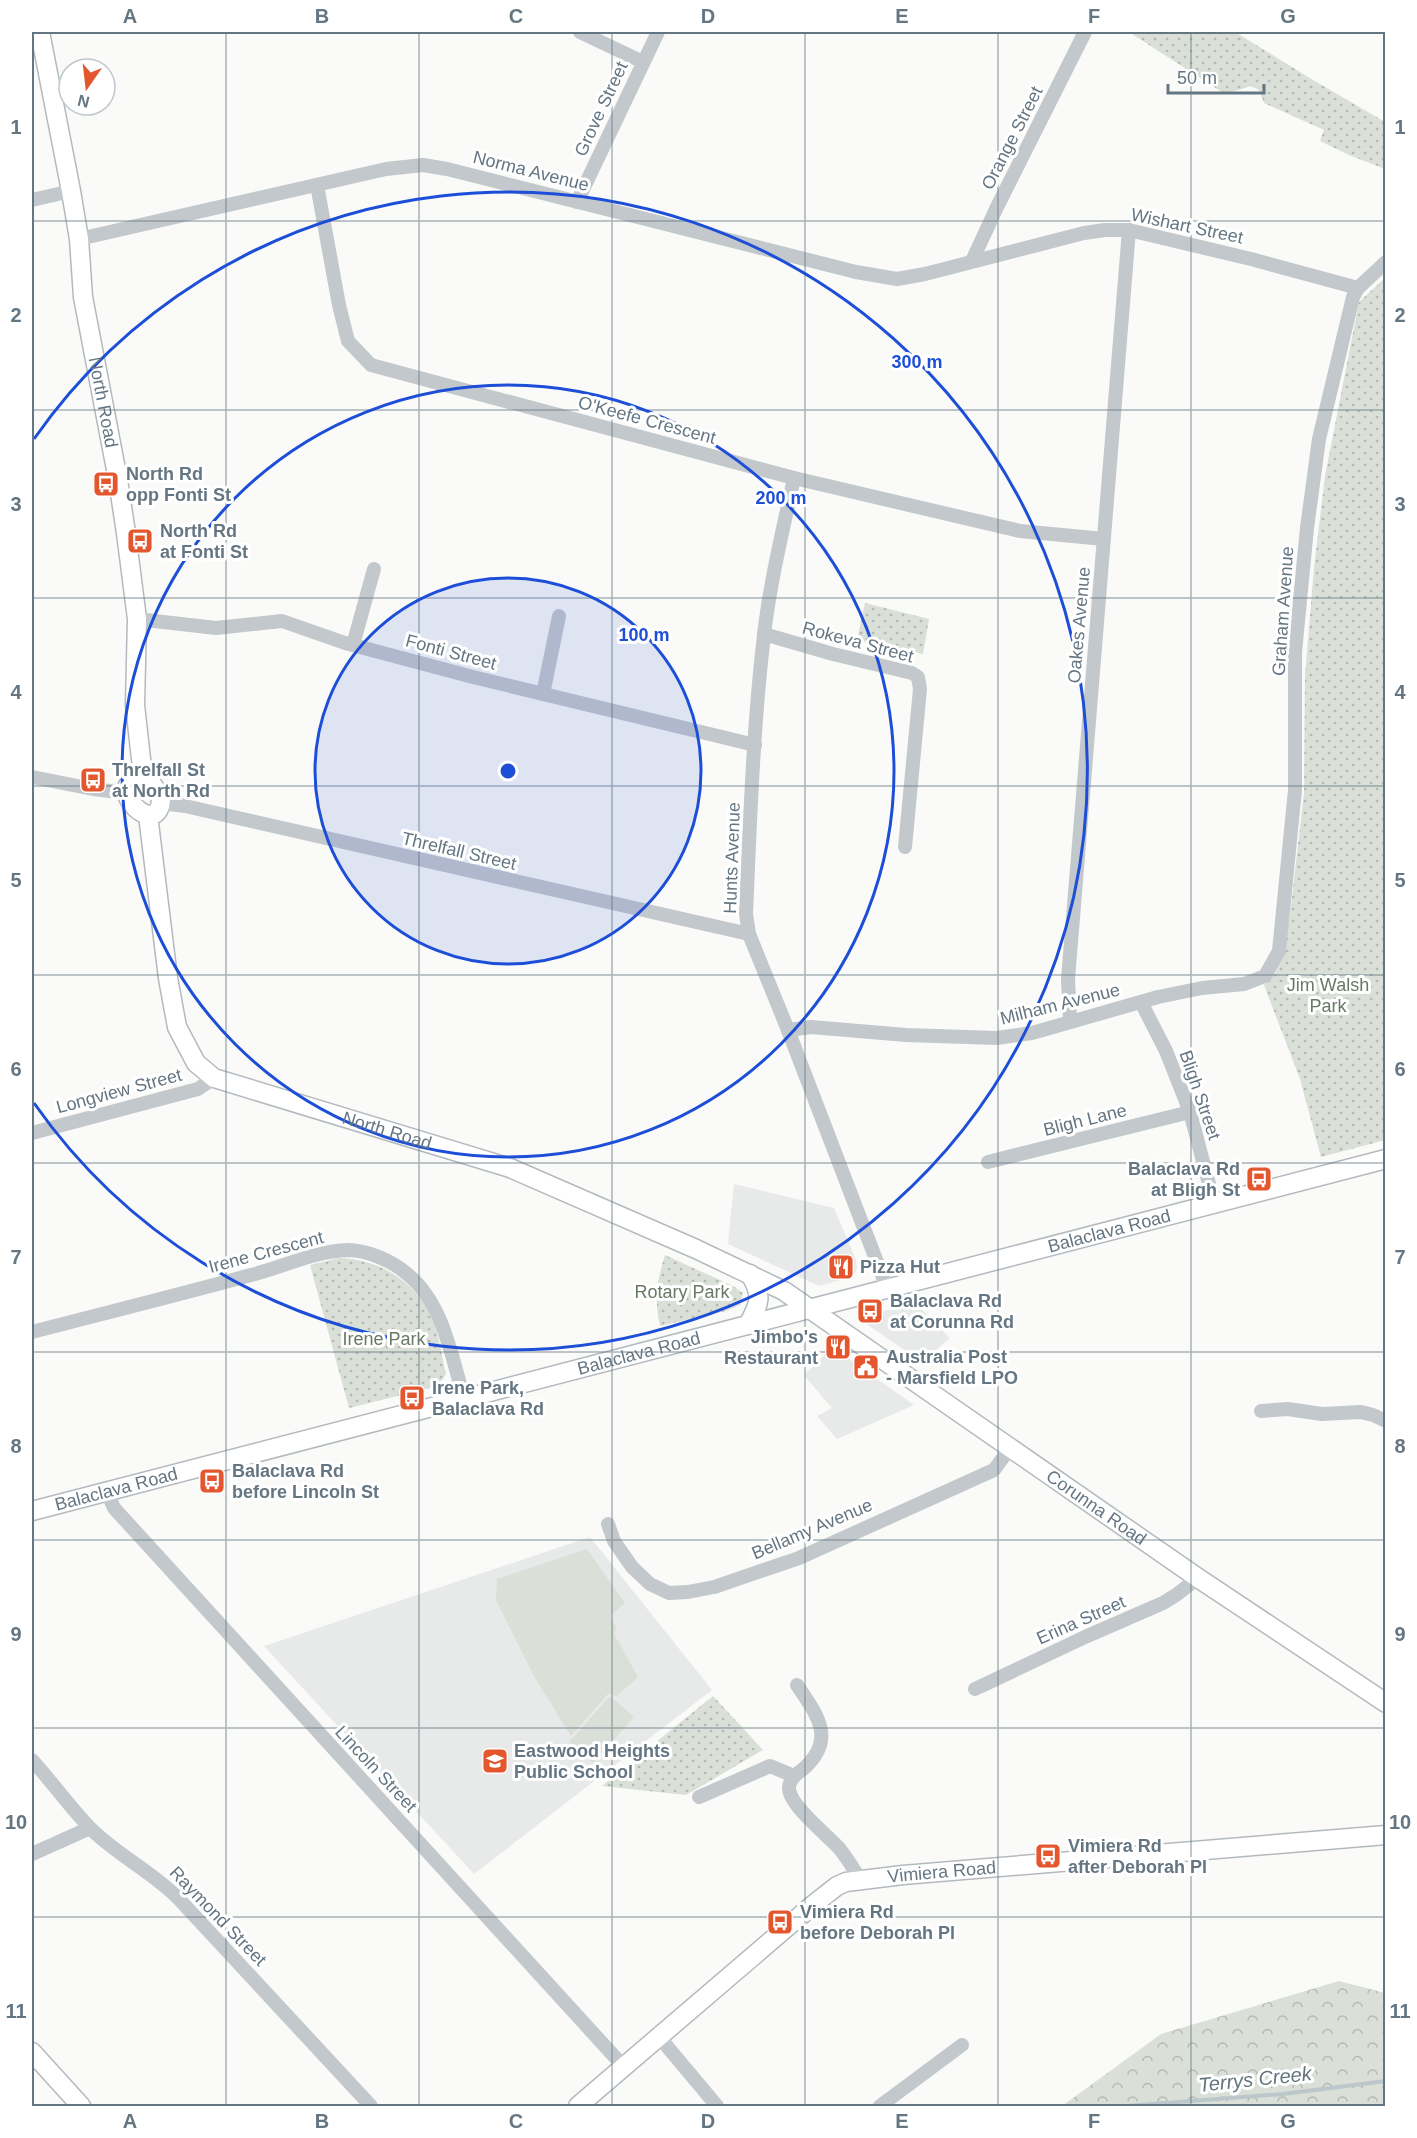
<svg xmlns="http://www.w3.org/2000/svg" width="1417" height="2138" font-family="Arial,sans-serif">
<defs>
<pattern id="grass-dots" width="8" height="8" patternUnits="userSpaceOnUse" patternTransform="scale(1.5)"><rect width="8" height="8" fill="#dadfd7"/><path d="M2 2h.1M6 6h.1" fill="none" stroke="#b4b9b4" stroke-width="1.8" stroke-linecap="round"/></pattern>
<pattern id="forest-crowns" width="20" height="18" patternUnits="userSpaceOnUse" patternTransform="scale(1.5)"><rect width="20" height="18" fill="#dadfd7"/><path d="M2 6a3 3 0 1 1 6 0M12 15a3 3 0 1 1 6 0" fill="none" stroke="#b4b9b4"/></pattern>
</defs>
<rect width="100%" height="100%" fill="#fafaf8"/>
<g fill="#e8e9e9">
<polygon points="734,1184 834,1208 856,1260 857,1268 854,1274 848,1278 819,1286 728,1244"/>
<polygon points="915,1303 950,1338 922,1362 859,1319 860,1317"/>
<polygon points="832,1347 914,1405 837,1439 817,1416 832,1408 804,1375"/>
<polygon points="590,1537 712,1690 474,1874 264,1646"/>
</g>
<g fill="url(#grass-dots)">
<polygon points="1129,32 1235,32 1308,77 1385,122 1385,169 1349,155 1320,141 1324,130 1264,103 1259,90 1251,86 1225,94"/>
<polygon points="1385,278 1385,1140 1321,1157 1300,1079 1264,985 1275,974 1284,956 1290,914 1304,793 1305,676 1314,568 1325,476 1359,302"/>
<polygon points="865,603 929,619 923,654 857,640"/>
<path d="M665 1255 733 1286 743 1293 740 1305 726 1311 660 1326C654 1300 657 1280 665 1255Z"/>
<path d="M339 1258C383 1260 417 1282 434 1324 440 1339 442 1358 446 1374L438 1386 349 1408 310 1265Z"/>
<polygon points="713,1696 763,1750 686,1795 602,1786"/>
</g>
<polygon fill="url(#forest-crowns)" points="1339,1981 1385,1993 1385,2106 1062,2106 1161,2034"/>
<g fill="#dadfd7">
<polygon points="587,1549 625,1603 610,1616 616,1627 614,1634 638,1677 617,1696 608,1694 571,1736 535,1678 496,1600 497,1579"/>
<polygon points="610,1696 634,1717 593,1763 569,1742"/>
</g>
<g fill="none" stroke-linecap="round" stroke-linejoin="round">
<polyline stroke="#bbc7cb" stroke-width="4" points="1127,2106 1283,2094 1386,2081"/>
<defs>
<g id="secondary">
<path id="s1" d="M40 32 71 191 79 239 83 297 118 480 126 533 137 619 135 705 143 777"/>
<path d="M143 777 150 781 161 797C161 844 98 784 143 777Z"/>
<path id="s2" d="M148 815 168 978 177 1027 196 1063 214 1078 510 1168 696 1249 784 1291 1198 1578 1386 1703"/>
<path d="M748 1325C760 1303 763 1296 750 1274"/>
<path id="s3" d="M32 1511 1386 1159"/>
<polyline points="32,2052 81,2106"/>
<path id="s4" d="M578 2106 814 1904 837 1886 846 1882 903 1875 1386 1835"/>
</g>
</defs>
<use href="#secondary" stroke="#b3babf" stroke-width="21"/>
<g stroke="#c3c8cc" stroke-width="14">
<polyline points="580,32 643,62"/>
<polyline points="317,185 339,305 348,341 371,365 794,478 1020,531 1104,539"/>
<polyline points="32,200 71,191"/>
<polyline points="577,202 658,32"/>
<polyline points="79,239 386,169 423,165 447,169 856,272 897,279 925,274 1084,233 1105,230 1129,230 1251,259 1358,288"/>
<polyline points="972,261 997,207 1085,32"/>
<path d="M794 478C783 530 770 582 764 635 753 728 750 822 746 914L749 934 788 1030 887 1288"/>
<polyline points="137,619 216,628 282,621 345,643 473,677 755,745"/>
<polyline points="764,634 833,654 912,673 918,677 920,689 905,847"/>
<polyline points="353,645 374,569"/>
<polyline points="543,694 559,616"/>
<polyline points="32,777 93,789 126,793"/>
<polyline points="161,803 185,806 749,934"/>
<polyline points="1141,1002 1166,1051 1190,1112 1214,1203"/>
<polyline points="1070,1022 1068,979 1129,230"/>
<polyline points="788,1030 811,1027 906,1035 997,1038 1032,1033 1158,997 1202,988 1244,984 1265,976 1279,951 1295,790 1295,652 1307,528 1319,439 1353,297 1358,288 1386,262"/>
<polyline points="32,1133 198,1089 214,1078"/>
<polyline points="988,1162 1190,1112"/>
<path d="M32 1332C105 1313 178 1295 251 1275 283 1267 315 1251 348 1250 367 1250 392 1261 406 1273 443 1302 451 1355 464 1398"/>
<polyline points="1261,1411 1288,1409 1322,1414 1361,1412 1373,1415 1386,1421"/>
<polyline points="107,1492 114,1508 624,2067"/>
<polyline points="608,1524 614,1541 632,1567 650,1584 669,1593 688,1592 714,1587 799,1558 994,1470 1010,1448"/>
<path d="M797 1685C818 1716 837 1740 802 1770 796 1774 789 1780 789 1788 789 1805 827 1835 839 1848 847 1858 853 1868 860 1879"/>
<polyline points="975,1689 1085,1637 1163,1603 1176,1595 1198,1578"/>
<path d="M32 1760C52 1782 69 1806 90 1828 117 1855 151 1871 178 1898L371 2106"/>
<polyline points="699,1797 770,1766 794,1776"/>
<polyline points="32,1854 90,1828"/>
<polyline points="660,2038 717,2106"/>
<polyline points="880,2106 962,2045"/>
</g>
<use href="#secondary" stroke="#fff" stroke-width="18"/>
</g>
<path fill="none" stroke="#657683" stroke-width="1.5" stroke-opacity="0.55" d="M226 32V2106M419 32V2106M612 32V2106M805 32V2106M998 32V2106M1191 32V2106M32 221H1386M32 410H1386M32 598H1386M32 786H1386M32 975H1386M32 1163H1386M32 1352H1386M32 1540H1386M32 1728H1386M32 1917H1386"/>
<circle cx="508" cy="771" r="193" fill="#1d4ed8" fill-opacity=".12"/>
<g fill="none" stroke="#1d4ed8" stroke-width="3">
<circle cx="508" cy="771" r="193"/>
<circle cx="508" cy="771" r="386"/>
<path d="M34 439A579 579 0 1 1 34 1103"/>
</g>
<defs>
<symbol id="bus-square" viewBox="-11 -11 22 22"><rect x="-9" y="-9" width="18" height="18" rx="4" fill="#e4572e" stroke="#fff"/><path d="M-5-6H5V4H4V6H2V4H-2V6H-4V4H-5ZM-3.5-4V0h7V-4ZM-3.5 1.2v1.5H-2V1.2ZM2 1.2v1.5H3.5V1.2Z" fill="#fff"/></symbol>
<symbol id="restaurant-square" viewBox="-11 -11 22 22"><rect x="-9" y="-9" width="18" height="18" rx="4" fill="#e4572e" stroke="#fff"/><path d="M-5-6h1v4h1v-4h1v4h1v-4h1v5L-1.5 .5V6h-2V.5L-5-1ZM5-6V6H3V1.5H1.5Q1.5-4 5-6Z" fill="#fff"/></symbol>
<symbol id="civic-square" viewBox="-11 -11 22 22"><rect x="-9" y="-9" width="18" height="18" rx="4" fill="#e4572e" stroke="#fff"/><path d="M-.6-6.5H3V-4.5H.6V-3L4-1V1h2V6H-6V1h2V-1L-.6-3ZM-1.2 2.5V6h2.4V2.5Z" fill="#fff"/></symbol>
<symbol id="school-square" viewBox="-11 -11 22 22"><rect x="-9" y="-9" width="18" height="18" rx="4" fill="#e4572e" stroke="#fff"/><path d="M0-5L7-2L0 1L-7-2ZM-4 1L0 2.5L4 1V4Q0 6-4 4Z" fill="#fff"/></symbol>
</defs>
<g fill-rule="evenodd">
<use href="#bus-square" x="91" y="469" width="30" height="30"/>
<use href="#bus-square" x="125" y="526" width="30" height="30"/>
<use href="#bus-square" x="78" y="765" width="30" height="30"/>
<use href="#bus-square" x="1244" y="1164" width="30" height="30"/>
<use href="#restaurant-square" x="826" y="1252" width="30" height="30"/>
<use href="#bus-square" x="855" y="1296" width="30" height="30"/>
<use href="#restaurant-square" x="823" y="1332" width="30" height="30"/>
<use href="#civic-square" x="851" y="1352" width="30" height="30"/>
<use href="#bus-square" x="397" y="1383" width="30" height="30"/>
<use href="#bus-square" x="197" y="1466" width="30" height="30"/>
<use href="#school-square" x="480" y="1746" width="30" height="30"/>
<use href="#bus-square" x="1033" y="1841" width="30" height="30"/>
<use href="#bus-square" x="765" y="1907" width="30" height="30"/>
</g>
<g text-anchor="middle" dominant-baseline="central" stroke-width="6" stroke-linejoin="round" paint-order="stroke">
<g font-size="18" fill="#657683" stroke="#fff">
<text transform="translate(601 109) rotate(-65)">Grove Street</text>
<text transform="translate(1012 138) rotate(-63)">Orange Street</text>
<text transform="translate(531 171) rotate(14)">Norma Avenue</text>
<text transform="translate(1187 226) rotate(12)">Wishart Street</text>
<text stroke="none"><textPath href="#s1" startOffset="376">North Road</textPath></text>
<text transform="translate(647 420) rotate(15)">O'Keefe Crescent</text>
<text transform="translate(1283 611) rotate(-86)">Graham Avenue</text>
<text transform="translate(1079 625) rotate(-85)">Oakes Avenue</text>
<text transform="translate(858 642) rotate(15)">Rokeva Street</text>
<text transform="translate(451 652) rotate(15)">Fonti Street</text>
<text transform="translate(459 851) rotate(13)">Threlfall Street</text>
<text transform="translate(732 858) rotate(-88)">Hunts Avenue</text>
<text transform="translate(1060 1004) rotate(-14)">Milham Avenue</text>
<text transform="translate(119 1091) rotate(-15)">Longview Street</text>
<text transform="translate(1200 1095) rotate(71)">Bligh Street</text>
<text transform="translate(1085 1120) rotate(-14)">Bligh Lane</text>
<text stroke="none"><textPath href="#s2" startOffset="459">North Road</textPath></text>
<text stroke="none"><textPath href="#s3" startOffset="1113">Balaclava Road</textPath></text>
<text transform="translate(266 1252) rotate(-15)">Irene Crescent</text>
<text stroke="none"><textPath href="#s3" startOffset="627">Balaclava Road</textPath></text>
<text stroke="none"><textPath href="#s3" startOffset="87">Balaclava Road</textPath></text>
<text stroke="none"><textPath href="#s2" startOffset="1268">Corunna Road</textPath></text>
<text transform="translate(812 1529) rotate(-23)">Bellamy Avenue</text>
<text transform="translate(1081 1620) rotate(-24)">Erina Street</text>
<text transform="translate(376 1769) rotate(47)">Lincoln Street</text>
<text stroke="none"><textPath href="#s4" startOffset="446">Vimiera Road</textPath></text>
<text transform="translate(218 1916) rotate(46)">Raymond Street</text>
</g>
<g font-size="18" font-weight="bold" fill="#657683" stroke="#fff" text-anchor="start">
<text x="126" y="474">North Rd<tspan x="126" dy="21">opp Fonti St</tspan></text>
<text x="160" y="531">North Rd<tspan x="160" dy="21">at Fonti St</tspan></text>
<text x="112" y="770">Threlfall St<tspan x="112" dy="21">at North Rd</tspan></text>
<text x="1240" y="1169" text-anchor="end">Balaclava Rd<tspan x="1240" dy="21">at Bligh St</tspan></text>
<text x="860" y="1267">Pizza Hut</text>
<text x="890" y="1301">Balaclava Rd<tspan x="890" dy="21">at Corunna Rd</tspan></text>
<text x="818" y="1337" text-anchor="end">Jimbo's<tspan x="818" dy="21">Restaurant</tspan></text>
<text x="886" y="1357">Australia Post<tspan x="886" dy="21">- Marsfield LPO</tspan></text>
<text x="432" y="1388">Irene Park,<tspan x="432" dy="21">Balaclava Rd</tspan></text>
<text x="232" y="1471">Balaclava Rd<tspan x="232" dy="21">before Lincoln St</tspan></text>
<text x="514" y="1751">Eastwood Heights<tspan x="514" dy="21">Public School</tspan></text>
<text x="1068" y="1846">Vimiera Rd<tspan x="1068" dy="21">after Deborah Pl</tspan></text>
<text x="800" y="1912">Vimiera Rd<tspan x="800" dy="21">before Deborah Pl</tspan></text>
</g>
<g font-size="18" fill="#687a64" stroke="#fff">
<text x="1328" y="985">Jim Walsh<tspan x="1328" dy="21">Park</tspan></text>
<text x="682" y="1292">Rotary Park</text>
<text x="384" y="1339">Irene Park</text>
</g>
<g font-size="20" font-style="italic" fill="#60757c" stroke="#fff">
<text transform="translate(1255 2079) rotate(-6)">Terrys Creek</text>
</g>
</g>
<circle cx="508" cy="771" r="9" fill="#1d4ed8" stroke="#fff" stroke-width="3"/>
<g font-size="18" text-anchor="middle" font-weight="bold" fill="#1d4ed8" stroke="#fff" stroke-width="6" stroke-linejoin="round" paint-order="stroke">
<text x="917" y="368">300 m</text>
<text x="781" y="504">200 m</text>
<text x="644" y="641">100 m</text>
</g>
<rect width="1417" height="2138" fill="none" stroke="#ffffff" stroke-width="66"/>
<g transform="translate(87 87) rotate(194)"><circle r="28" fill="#ffffff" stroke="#c1c8cd" stroke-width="1.5"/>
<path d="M0-4.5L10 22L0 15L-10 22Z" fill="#e4572e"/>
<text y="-9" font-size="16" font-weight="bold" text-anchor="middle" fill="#657683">N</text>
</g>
<path d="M1168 84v9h96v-9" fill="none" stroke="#657683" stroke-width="3"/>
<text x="1177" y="84" font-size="18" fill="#657683" stroke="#ffffff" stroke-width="4.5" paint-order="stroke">50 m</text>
<rect x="33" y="33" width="1351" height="2072" fill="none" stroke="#657683" stroke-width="2"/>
<g font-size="20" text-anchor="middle" font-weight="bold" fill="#657683">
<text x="130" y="23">A</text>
<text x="322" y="23">B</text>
<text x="516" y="23">C</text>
<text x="708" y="23">D</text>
<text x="902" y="23">E</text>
<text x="1094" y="23">F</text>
<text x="1288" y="23">G</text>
<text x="16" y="134">1</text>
<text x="1400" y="134">1</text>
<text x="16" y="322">2</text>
<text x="1400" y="322">2</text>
<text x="16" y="511">3</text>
<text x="1400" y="511">3</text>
<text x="16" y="699">4</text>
<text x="1400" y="699">4</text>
<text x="16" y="887">5</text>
<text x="1400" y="887">5</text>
<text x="16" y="1076">6</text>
<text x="1400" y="1076">6</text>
<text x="16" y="1264">7</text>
<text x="1400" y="1264">7</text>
<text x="16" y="1453">8</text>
<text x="1400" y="1453">8</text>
<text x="16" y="1641">9</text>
<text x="1400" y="1641">9</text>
<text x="16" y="1829">10</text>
<text x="1400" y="1829">10</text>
<text x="16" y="2018">11</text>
<text x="1400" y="2018">11</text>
<text x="130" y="2128">A</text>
<text x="322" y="2128">B</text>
<text x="516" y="2128">C</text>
<text x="708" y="2128">D</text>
<text x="902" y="2128">E</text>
<text x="1094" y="2128">F</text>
<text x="1288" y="2128">G</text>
</g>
</svg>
